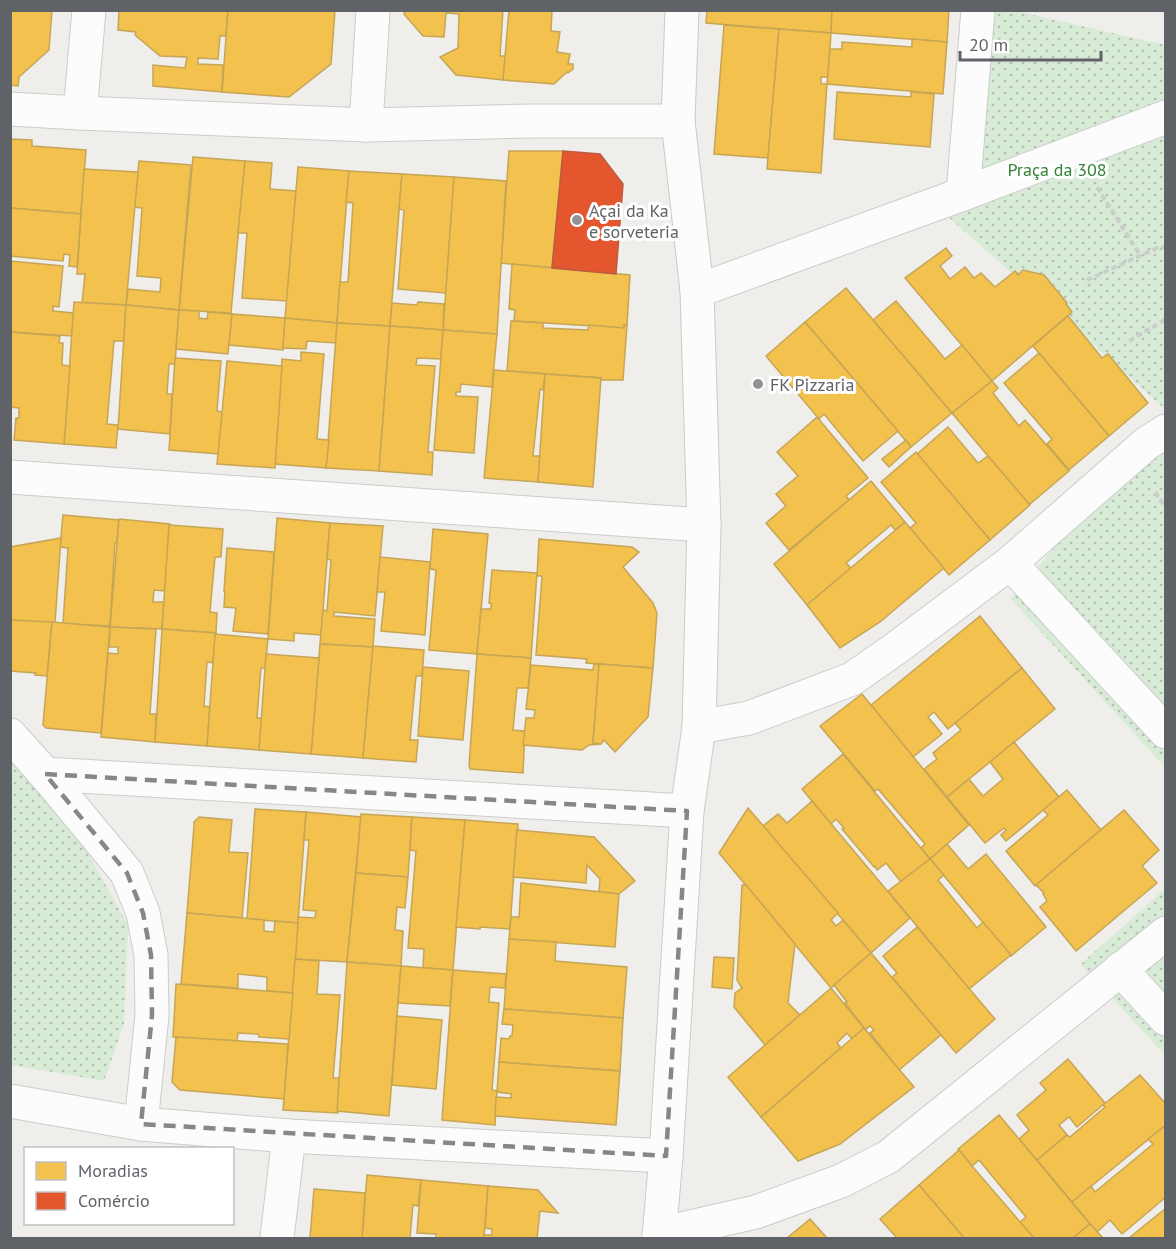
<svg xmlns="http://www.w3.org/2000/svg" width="1176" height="1249" font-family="'PT Sans',sans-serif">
<defs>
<pattern id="green-dots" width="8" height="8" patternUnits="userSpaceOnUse" patternTransform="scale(1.5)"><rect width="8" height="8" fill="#d8ebd6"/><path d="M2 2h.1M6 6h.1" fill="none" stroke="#b2c2b1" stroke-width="1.8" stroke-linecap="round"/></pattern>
</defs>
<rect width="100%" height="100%" fill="#efeeea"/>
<g fill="url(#green-dots)">
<polygon points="965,11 1016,11 1165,45 1165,409 944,213"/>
<polygon points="1165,417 1165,767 1011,599"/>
<polygon points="10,742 46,779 128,925 124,1024 104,1081 11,1065"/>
<polygon points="1165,889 1165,1055 1081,964"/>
</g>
<g fill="#f2c14e" stroke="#c6a556" stroke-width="1.5">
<polygon points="10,10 52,10 49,50 19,77 18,86 10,85"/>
<polygon points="119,10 228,10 226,36 220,36 218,59 198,58 198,64 223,65 222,92 153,86 153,65 185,68 187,57 160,56 135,35 136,32 118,30"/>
<polygon points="228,10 335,10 331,64 289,97 222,92"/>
<polygon points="405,10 503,10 500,56 506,56 503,80 456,75 440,57 458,48 459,14 446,13 444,37 423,36 404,14"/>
<polygon points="509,10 552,10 551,31 560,32 557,52 570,54 568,64 573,64 573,69 568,73 567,72 554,84 503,80"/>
<polygon points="707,10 832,10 831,33 706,23"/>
<polygon points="832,10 949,10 947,42 831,33"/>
<polygon points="724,25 779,29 768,158 714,154"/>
<polygon points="779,29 831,33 828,77 821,77 821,84 827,84 821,173 767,169"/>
<polygon points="912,39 947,42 943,94 827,84 830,49 842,49 842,42 912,47"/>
<polygon points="837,92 911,97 911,92 934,94 930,147 834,139"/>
<polygon points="10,139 32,140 32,146 86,150 81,214 10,208"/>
<polygon points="509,151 563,151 552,268 501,263"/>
<polygon points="193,157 245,161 231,313 179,310"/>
<polygon points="139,161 191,165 179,310 126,305 128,289 160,292 161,278 137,276 142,208 134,207"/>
<polygon points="245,161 272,163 270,189 296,191 287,301 242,298 247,233 238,233"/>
<polygon points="298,167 349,171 337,323 285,318"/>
<polygon points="84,169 138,172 126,305 82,303 85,274 77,274"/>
<polygon points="349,171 402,174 390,326 337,323 340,282 348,282 353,203 346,202"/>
<polygon points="402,174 454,177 446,293 398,289 404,210 399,209"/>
<polygon points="454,177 506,181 497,334 443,330"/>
<polygon points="10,208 81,214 77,267 69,266 70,255 64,254 63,261 10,256"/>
<polygon points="946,248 952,256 940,266 950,279 965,267 974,278 981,273 995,287 1015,271 1018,275 1023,270 1044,275 1067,303 1066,304 1072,312 992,381 905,278"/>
<polygon points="10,261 63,266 59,307 53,306 53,311 74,313 72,336 10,332"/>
<polygon points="512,264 630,275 627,325 624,325 624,328 514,321 515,310 509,309"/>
<polygon points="846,288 952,413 911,447 805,322"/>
<polygon points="896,301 945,359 962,345 992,381 952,413 873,320"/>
<polygon points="74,302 126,305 124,341 114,341 107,424 118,425 116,448 64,444"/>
<polygon points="418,302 444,304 443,330 390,326 392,303 417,305"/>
<polygon points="126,305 179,310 175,364 169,364 167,394 172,394 170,434 118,429"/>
<polygon points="179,310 199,311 199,318 207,319 208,312 232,314 228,354 176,349"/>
<polygon points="232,314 285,318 283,350 229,345"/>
<polygon points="1068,316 1102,358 1108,354 1148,403 1109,436 1033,346"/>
<polygon points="285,318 337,323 336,343 307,341 306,349 283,348"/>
<polygon points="511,321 543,323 543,328 588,330 589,325 624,328 624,325 627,325 623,380 600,380 601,378 507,371"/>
<polygon points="805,322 898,431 863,461 824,414 819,419 766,356"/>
<polygon points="337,323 390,326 379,471 326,468"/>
<polygon points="390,326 443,330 441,359 417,358 416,365 435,366 428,452 433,452 432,475 379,471"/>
<polygon points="443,330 497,334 492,387 461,384 460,392 456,392 456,396 478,397 474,453 434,450"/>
<polygon points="10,332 60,336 59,343 63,343 62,365 70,366 64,444 14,440 16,418 19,418 19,408 10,407"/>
<polygon points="301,352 324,354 317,439 329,440 326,468 275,464 282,359 301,361"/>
<polygon points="1039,353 1109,436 1069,470 1047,444 1052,439 1004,383"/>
<polygon points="175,358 221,361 217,411 223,412 219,454 169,450"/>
<polygon points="227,361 282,366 275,468 217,464"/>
<polygon points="494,370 545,374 543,390 540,389 533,456 540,456 538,482 484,478"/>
<polygon points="545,374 601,378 593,487 538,482"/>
<polygon points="992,381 998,388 993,393 1019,426 1025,420 1069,471 1029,505 952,413"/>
<polygon points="817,417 868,478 846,496 849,500 789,550 766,523 786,506 776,494 798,476 777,452"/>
<polygon points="948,427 978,463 988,456 1030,505 990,540 917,454"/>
<polygon points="906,440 911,447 889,467 882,459"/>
<polygon points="916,452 990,540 949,575 910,528 916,523 881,482"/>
<polygon points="871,481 905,522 895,530 891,525 846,563 851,568 807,605 774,564"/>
<polygon points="63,515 119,520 117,543 115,543 110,626 63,624 68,548 60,547"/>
<polygon points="277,518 330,523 321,635 294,633 294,641 268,639"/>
<polygon points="119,519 170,524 165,591 154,590 153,602 164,602 162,629 110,627"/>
<polygon points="905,522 944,568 880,622 840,648 807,605"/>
<polygon points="330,523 383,526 375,616 334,612 334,616 375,619 373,647 320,644 323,610 327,611 331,560 327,559"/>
<polygon points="169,525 223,529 221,557 215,557 210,612 217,613 216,633 162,629"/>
<polygon points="433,529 488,534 477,654 429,650 436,570 430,569"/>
<polygon points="61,538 55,623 10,620 10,547"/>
<polygon points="539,539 632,547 639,552 623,567 653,603 657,613 653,668 586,663 587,659 536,655 542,576 537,576"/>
<polygon points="227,548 274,552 268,634 233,631 236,608 224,607 225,591 224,591"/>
<polygon points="380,557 430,562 425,635 381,631 385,592 377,592"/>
<polygon points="492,570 537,573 531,658 477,654 481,609 491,609 491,603 489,603"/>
<polygon points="980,616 1022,668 948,729 934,712 928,717 942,734 913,757 871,705"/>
<polygon points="10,620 52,622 47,676 35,675 36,673 10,671"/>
<polygon points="52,622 110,627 101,733 46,728 43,725"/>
<polygon points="110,627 156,629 150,714 156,714 155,742 101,737 108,653 118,654 118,647 109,647"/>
<polygon points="162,629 216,633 213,663 207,662 204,706 210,707 207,746 155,742"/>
<polygon points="215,634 268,639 265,668 261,668 257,718 262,718 259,750 207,746"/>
<polygon points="320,644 373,647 363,758 311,754"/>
<polygon points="373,646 424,650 422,676 416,676 410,740 418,740 416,762 363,758"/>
<polygon points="266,654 319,658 311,754 259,750"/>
<polygon points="477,654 531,658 528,688 517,688 513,730 525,731 523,773 470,769 470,767 469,766"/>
<polygon points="594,664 599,664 593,743 601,744 589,745 582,750 523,745 526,718 534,718 535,710 526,709 531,665 593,670"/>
<polygon points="599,664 653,668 648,717 615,752 604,740 601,744 593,743"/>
<polygon points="423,667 469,671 463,740 418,736"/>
<polygon points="1022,668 1055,709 947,797 924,769 937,759 933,753 961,730 955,723"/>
<polygon points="862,694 969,825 930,859 921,848 925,844 878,789 875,791 820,726"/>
<polygon points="1014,742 1059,797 1006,841 1001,835 1006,830 1004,828 985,843 947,797 969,779 983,796 1003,779 990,762"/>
<polygon points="843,754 930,859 901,882 886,863 877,870 875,866 874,867 842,829 844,828 836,819 831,824 802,789"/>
<polygon points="1067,790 1101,830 1035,886 1006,851 1048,815 1043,810"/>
<polygon points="812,801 910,918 871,953 763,826 778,814 787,823"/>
<polygon points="748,808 838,913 831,920 836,926 843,920 871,953 831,988 719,853"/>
<polygon points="255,809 306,812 298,923 247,919"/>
<polygon points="1124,810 1159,850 1142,866 1157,883 1076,951 1040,907 1047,901 1043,894 1044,893 1036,885"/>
<polygon points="306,812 361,817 347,962 295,959 298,917 315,918 316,911 303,910 309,840 304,840"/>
<polygon points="361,814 412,817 408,877 356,873"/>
<polygon points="199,817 232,820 229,852 248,853 242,918 187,913 194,826 194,822"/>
<polygon points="412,817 465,820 453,970 423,968 424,949 408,948 416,851 410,850"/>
<polygon points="465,820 518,824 518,831 517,830 510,929 480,927 480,929 456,927"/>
<polygon points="517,830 594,837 635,881 619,894 599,892 600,879 587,865 586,883 513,877"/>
<polygon points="947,844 968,869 986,854 1046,927 1011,956 930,859"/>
<polygon points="930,859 944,875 938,880 977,928 983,922 1011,955 969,989 888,891"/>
<polygon points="356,873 408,877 405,908 397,907 395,930 403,931 401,966 347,962"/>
<polygon points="521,883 619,894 615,947 509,939 511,917 519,917"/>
<polygon points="742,885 746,885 795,944 788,1003 800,1015 765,1045 734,1007 735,993 742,988 737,980"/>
<polygon points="187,913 264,920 264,931 274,932 275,921 298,923 293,993 267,991 267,977 238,974 238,988 181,984"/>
<polygon points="917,927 995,1019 956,1053 892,977 897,973 883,956"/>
<polygon points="509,939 556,942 555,961 627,967 623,1018 504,1009"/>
<polygon points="871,953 941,1035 899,1070 870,1033 874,1030 870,1026 866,1029 864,1028 845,1003 847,1002 834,985"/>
<polygon points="714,957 734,958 732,989 712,987"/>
<polygon points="295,959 319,961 317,994 340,995 333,1078 339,1078 338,1113 283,1110"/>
<polygon points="347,962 401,966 389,1116 337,1111"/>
<polygon points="401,966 453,970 450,1006 398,1003"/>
<polygon points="453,970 506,974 505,988 490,987 489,1002 499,1003 492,1090 497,1091 495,1125 442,1120"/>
<polygon points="176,984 293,993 289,1039 259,1037 258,1034 238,1033 237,1041 173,1037"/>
<polygon points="831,988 864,1028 852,1039 847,1033 837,1043 841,1048 761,1117 728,1077"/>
<polygon points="504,1009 623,1018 620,1071 499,1062 501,1038 509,1039 510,1036 512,1036 513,1025 502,1024"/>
<polygon points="397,1016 442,1020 436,1089 392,1085"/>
<polygon points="864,1028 914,1087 840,1144 798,1161 761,1117"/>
<polygon points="176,1037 288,1044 284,1099 180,1090 172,1082"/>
<polygon points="1068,1059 1105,1103 1077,1127 1069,1117 1059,1125 1067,1135 1037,1160 1019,1139 1029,1130 1017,1115 1046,1090 1040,1083"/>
<polygon points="499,1062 620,1071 616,1125 495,1116 496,1097 511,1098 511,1094 497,1092"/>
<polygon points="1140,1075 1166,1104 1166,1125 1072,1202 1037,1160 1067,1135 1070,1137 1105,1107 1103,1105"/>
<polygon points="999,1115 1090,1224 1073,1238 1034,1238 1020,1222 1026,1217 979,1160 972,1166 958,1149"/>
<polygon points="1166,1125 1166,1197 1122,1234 1110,1220 1097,1232 1072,1202 1091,1186 1095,1192 1153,1144 1148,1139"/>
<polygon points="959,1150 972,1166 1034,1238 964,1238 919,1185"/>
<polygon points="367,1175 421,1180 418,1206 413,1205 410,1238 362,1238"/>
<polygon points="421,1180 488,1186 484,1238 436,1238 436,1234 417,1233"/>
<polygon points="919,1185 954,1226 964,1238 897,1238 880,1219"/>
<polygon points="488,1186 538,1190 558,1213 540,1211 537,1238 484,1238 484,1235 492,1235 492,1229 485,1228"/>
<polygon points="314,1189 365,1193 362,1238 310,1238"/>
<polygon points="1166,1208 1166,1238 1129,1238"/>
<polygon points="810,1219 827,1238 787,1238"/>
<polygon points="1090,1224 1103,1238 1073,1238"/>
</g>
<polygon fill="#e4572e" stroke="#bc5b3f" stroke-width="1.5" points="563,151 600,154 623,184 616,274 552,268"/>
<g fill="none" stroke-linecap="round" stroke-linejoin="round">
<defs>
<g id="street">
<polyline points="10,109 80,113 366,125 531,121 678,121"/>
<polyline points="80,113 89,10"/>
<polyline points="366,125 373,10"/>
<polyline points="963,194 978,10"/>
<polyline points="697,291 963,194 1166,117"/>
<polyline points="10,477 704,525"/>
<polyline points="1010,563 1166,732"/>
<polyline points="699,727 749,718 852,679 895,649 1010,563 1147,443 1166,431"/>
<polyline points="10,735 45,774 687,811"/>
<polyline points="45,774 127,873 143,913 151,955 152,1015 141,1124"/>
<polyline points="1120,969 1166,1019"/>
<polyline points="10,1101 141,1124 289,1136 666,1156"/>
<polyline points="659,1234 756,1212 841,1181 888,1157 1166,933"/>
<polyline points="277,1238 289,1136"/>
</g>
<polyline id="secondary" points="659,1238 666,1156 687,811 699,727 704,525 697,291 678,121 682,10"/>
</defs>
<use href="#street" stroke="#cbcccc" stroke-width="35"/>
<use href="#secondary" stroke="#cacacb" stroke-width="35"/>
<g stroke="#cacfcc" stroke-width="4" stroke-dasharray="6 3" stroke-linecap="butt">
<polyline points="1097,187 1140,255"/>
<polyline points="1087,280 1157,248 1166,247"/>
<polyline points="1129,341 1166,319"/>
<polyline points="1155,492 1166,508"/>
</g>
<use href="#street" stroke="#fdfcfc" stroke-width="33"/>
<use href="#secondary" stroke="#fdfcfc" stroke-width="33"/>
</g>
<path fill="none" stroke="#84888a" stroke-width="4.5" stroke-dasharray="12 8" stroke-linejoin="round" d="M45 774 687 811 666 1156 141 1124 152 1015 151 955 143 913 127 873Z"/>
<g fill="#919496" stroke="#fff" stroke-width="2">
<circle cx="577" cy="220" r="6"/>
<circle cx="758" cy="384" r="6"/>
</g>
<g text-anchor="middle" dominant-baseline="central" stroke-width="6" stroke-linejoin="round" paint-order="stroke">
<g font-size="18" fill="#348238" stroke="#fff">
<text x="1057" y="169">Praça da 308</text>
</g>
<g font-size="18" fill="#5f6368" stroke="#fff" text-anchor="start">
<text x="589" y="210">Açai da Ka<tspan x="589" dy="21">e sorveteria</tspan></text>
<text x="770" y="384">FK Pizzaria</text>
</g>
</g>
<rect width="1176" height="1249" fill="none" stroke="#5f6368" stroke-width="24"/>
<rect x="24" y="1147" width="210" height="78" fill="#ffffff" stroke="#bfc1c3" stroke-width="1.5"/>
<rect x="36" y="1162" width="30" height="18" fill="#f2c14e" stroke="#bfc1c3" stroke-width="1.5"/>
<text x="78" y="1177" font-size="18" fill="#5f6368">Moradias</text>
<rect x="36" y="1192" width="30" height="18" fill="#e4572e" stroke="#bfc1c3" stroke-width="1.5"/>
<text x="78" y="1207" font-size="18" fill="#5f6368">Comércio</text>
<path d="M960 51v9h141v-9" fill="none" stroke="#5f6368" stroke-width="3"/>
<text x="969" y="51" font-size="18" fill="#5f6368" stroke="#ffffff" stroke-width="4.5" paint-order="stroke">20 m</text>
</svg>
